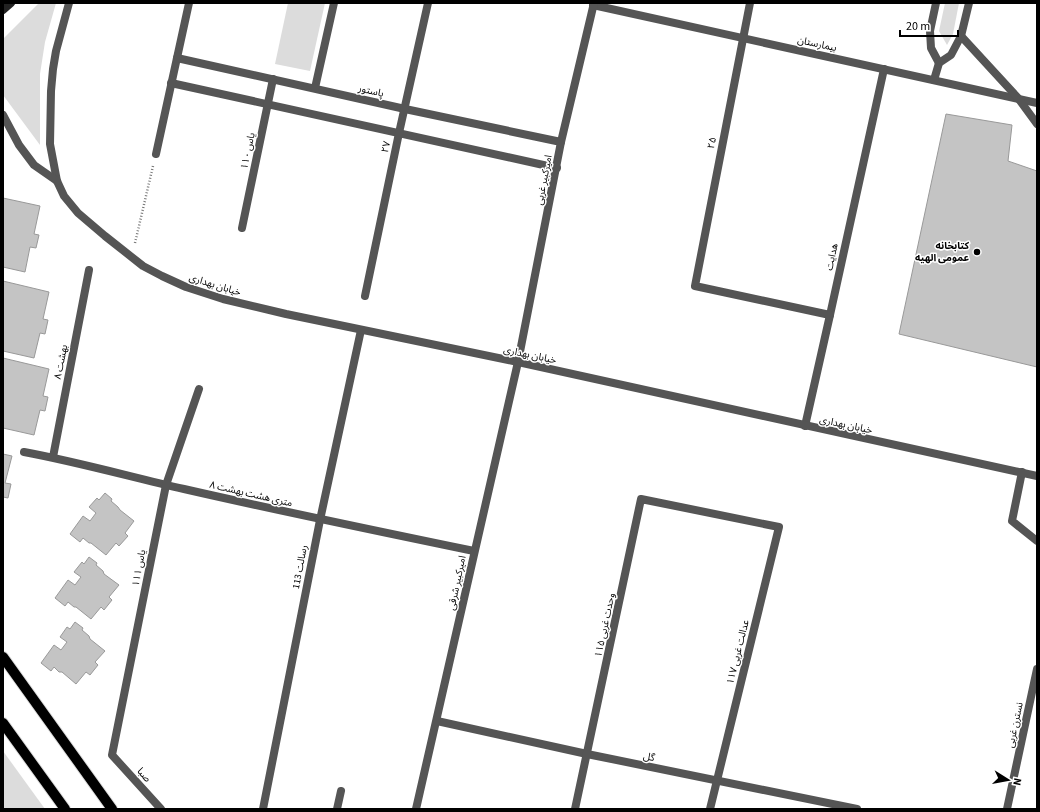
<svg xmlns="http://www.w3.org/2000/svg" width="1040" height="812" font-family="'Source Sans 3','Noto Sans Arabic',sans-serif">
<rect width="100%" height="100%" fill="#fff"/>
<g fill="#dcdcdc">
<polygon points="39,3 56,3 45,42 40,74 40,145 3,95 3,39"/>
<polygon points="288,3 325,3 310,71 275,64"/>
<polygon points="945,3 959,3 953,34 947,45 939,31"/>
<polygon points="3,751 45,809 3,809"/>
</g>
<g fill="#c4c4c4" stroke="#999">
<polygon points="946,114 1012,125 1008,161 1037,171 1037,367 899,334"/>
<polygon points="3,198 40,206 34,234 39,235 36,248 30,247 25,272 3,267"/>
<polygon points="3,281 49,292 43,319 48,320 45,334 40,333 34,358 3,351"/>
<polygon points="3,358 49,369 43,396 48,397 45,411 40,410 34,435 3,428"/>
<polygon points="3,454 12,456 5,483 11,484 8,498 3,497"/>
<polygon points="105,493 112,499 111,501 118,507 120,510 134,521 125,533 128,536 119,546 116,543 106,555 91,543 89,543 83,538 80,542 70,534 83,516 90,521 96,513 89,507 97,498 99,500"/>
<polygon points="89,557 97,563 96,565 103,571 104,574 119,585 109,597 112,600 104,610 101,607 91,619 76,607 74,607 68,602 65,606 55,598 68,580 75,585 81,577 74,572 82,562 84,564"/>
<polygon points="75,622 83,628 82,630 89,636 90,639 105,651 95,662 98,665 90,675 86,672 76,684 62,672 59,672 54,667 51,671 41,663 54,645 61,650 67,642 60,637 67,627 70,629"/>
</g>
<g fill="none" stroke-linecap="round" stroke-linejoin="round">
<defs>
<g id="primary">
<polyline points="3,657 112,809"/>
<polyline points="3,723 65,809"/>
</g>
</defs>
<use href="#primary" stroke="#dbdbdb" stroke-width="12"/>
<polyline stroke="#777" stroke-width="2.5" stroke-dasharray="1 2" stroke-linecap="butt" points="135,243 153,166"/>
<g stroke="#555" stroke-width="8">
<polyline points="750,3 695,286 830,315 884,69"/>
<polyline points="936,3 930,31 931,48 939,63"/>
<polyline points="593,5 1037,103"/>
<polyline points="961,36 1018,98 1037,124"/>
<polyline points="177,58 405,109 561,142"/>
<polyline points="934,80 939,63 951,55 961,36 969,3"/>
<polyline points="171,83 557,168"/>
<polyline points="315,88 334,3"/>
<polyline points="156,154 189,3"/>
<polyline points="242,228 273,79"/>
<polyline points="365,296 399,133 428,3"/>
<polyline points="805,426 830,315"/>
<path d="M24 452C78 462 131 477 184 489 280 511 377 531 474 551"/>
<polyline points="53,457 89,270"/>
<polyline points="1022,472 1012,521 1037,541"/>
<polyline points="437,721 587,754 857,809"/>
<polyline points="161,809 112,755 166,485 199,389"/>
<polyline points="263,809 320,520 361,330"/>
<polyline points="337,809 341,791"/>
<polyline points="416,809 518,362 561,142 594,3"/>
<polyline points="575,809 641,499 779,527 710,809"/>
<polyline points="1007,809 1037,669"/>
</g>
<g stroke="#555" stroke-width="8">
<polyline points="69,3 56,51 53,69 51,91 50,144 57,181 64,196 78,213 105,236 143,266 162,276 186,287 223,299 286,314 518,362 1037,476"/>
<polyline points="3,115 19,145 34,165 57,181"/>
</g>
<polyline stroke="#222" stroke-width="8" points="3,10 11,3"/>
<use href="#primary" stroke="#000" stroke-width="10"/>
</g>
<circle fill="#000" stroke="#fff" stroke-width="1.5" cx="977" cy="252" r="4"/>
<g text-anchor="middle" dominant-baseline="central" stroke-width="3" stroke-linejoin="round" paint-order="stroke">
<g font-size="10" fill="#000" stroke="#fff">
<text transform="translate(817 44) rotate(12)">بیمارستان</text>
<text transform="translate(371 91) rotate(13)">پاستور</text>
<text transform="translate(712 143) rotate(-79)">۲۵</text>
<text transform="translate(386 147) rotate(-78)">۲۷</text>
<text transform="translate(248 151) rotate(-78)">یاس ۱۱۰</text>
<text transform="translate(544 180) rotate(-79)">امیرکبیر غربی</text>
<text transform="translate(832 257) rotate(-78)">هدایت</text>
<text transform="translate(215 285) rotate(17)">خیابان بهداری</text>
<text transform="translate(530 355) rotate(12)">خیابان بهداری</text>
<text transform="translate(61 362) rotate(-79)">۸ بهشت</text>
<text transform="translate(846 425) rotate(12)">خیابان بهداری</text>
<text transform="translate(251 494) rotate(13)">۸ متری هشت بهشت</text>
<text transform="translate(300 567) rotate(-79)">رسالت 113</text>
<text transform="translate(139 568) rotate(-79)">یاس ۱۱۱</text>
<text transform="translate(457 583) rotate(-78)">امیرکبیر شرقی</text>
<text transform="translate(605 625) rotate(-78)">۱۱۵ وحدت غربی</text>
<text transform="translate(738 652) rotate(-76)">۱۱۷ عدالت غربی</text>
<text transform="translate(1015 725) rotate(-78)">نسترن غربی</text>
<text transform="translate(649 757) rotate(12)">گل</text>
<text transform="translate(144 775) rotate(48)">صبا</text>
</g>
<g font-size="10" font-weight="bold" fill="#000" stroke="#fff" text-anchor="end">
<text x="969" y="246">کتابخانه<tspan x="969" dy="12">عمومی الهیه</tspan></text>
</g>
</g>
<rect width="1040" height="812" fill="none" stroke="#000000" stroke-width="8"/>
<g transform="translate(1008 780) rotate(101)" stroke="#ffffff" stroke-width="3" paint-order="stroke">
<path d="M0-3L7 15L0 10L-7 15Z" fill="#000000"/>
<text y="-6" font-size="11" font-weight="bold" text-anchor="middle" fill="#000000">N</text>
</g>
<path d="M900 30v6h58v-6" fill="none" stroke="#000000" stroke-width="2"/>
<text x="906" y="30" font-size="12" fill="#000000" stroke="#ffffff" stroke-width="3" paint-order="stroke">20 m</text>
</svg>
